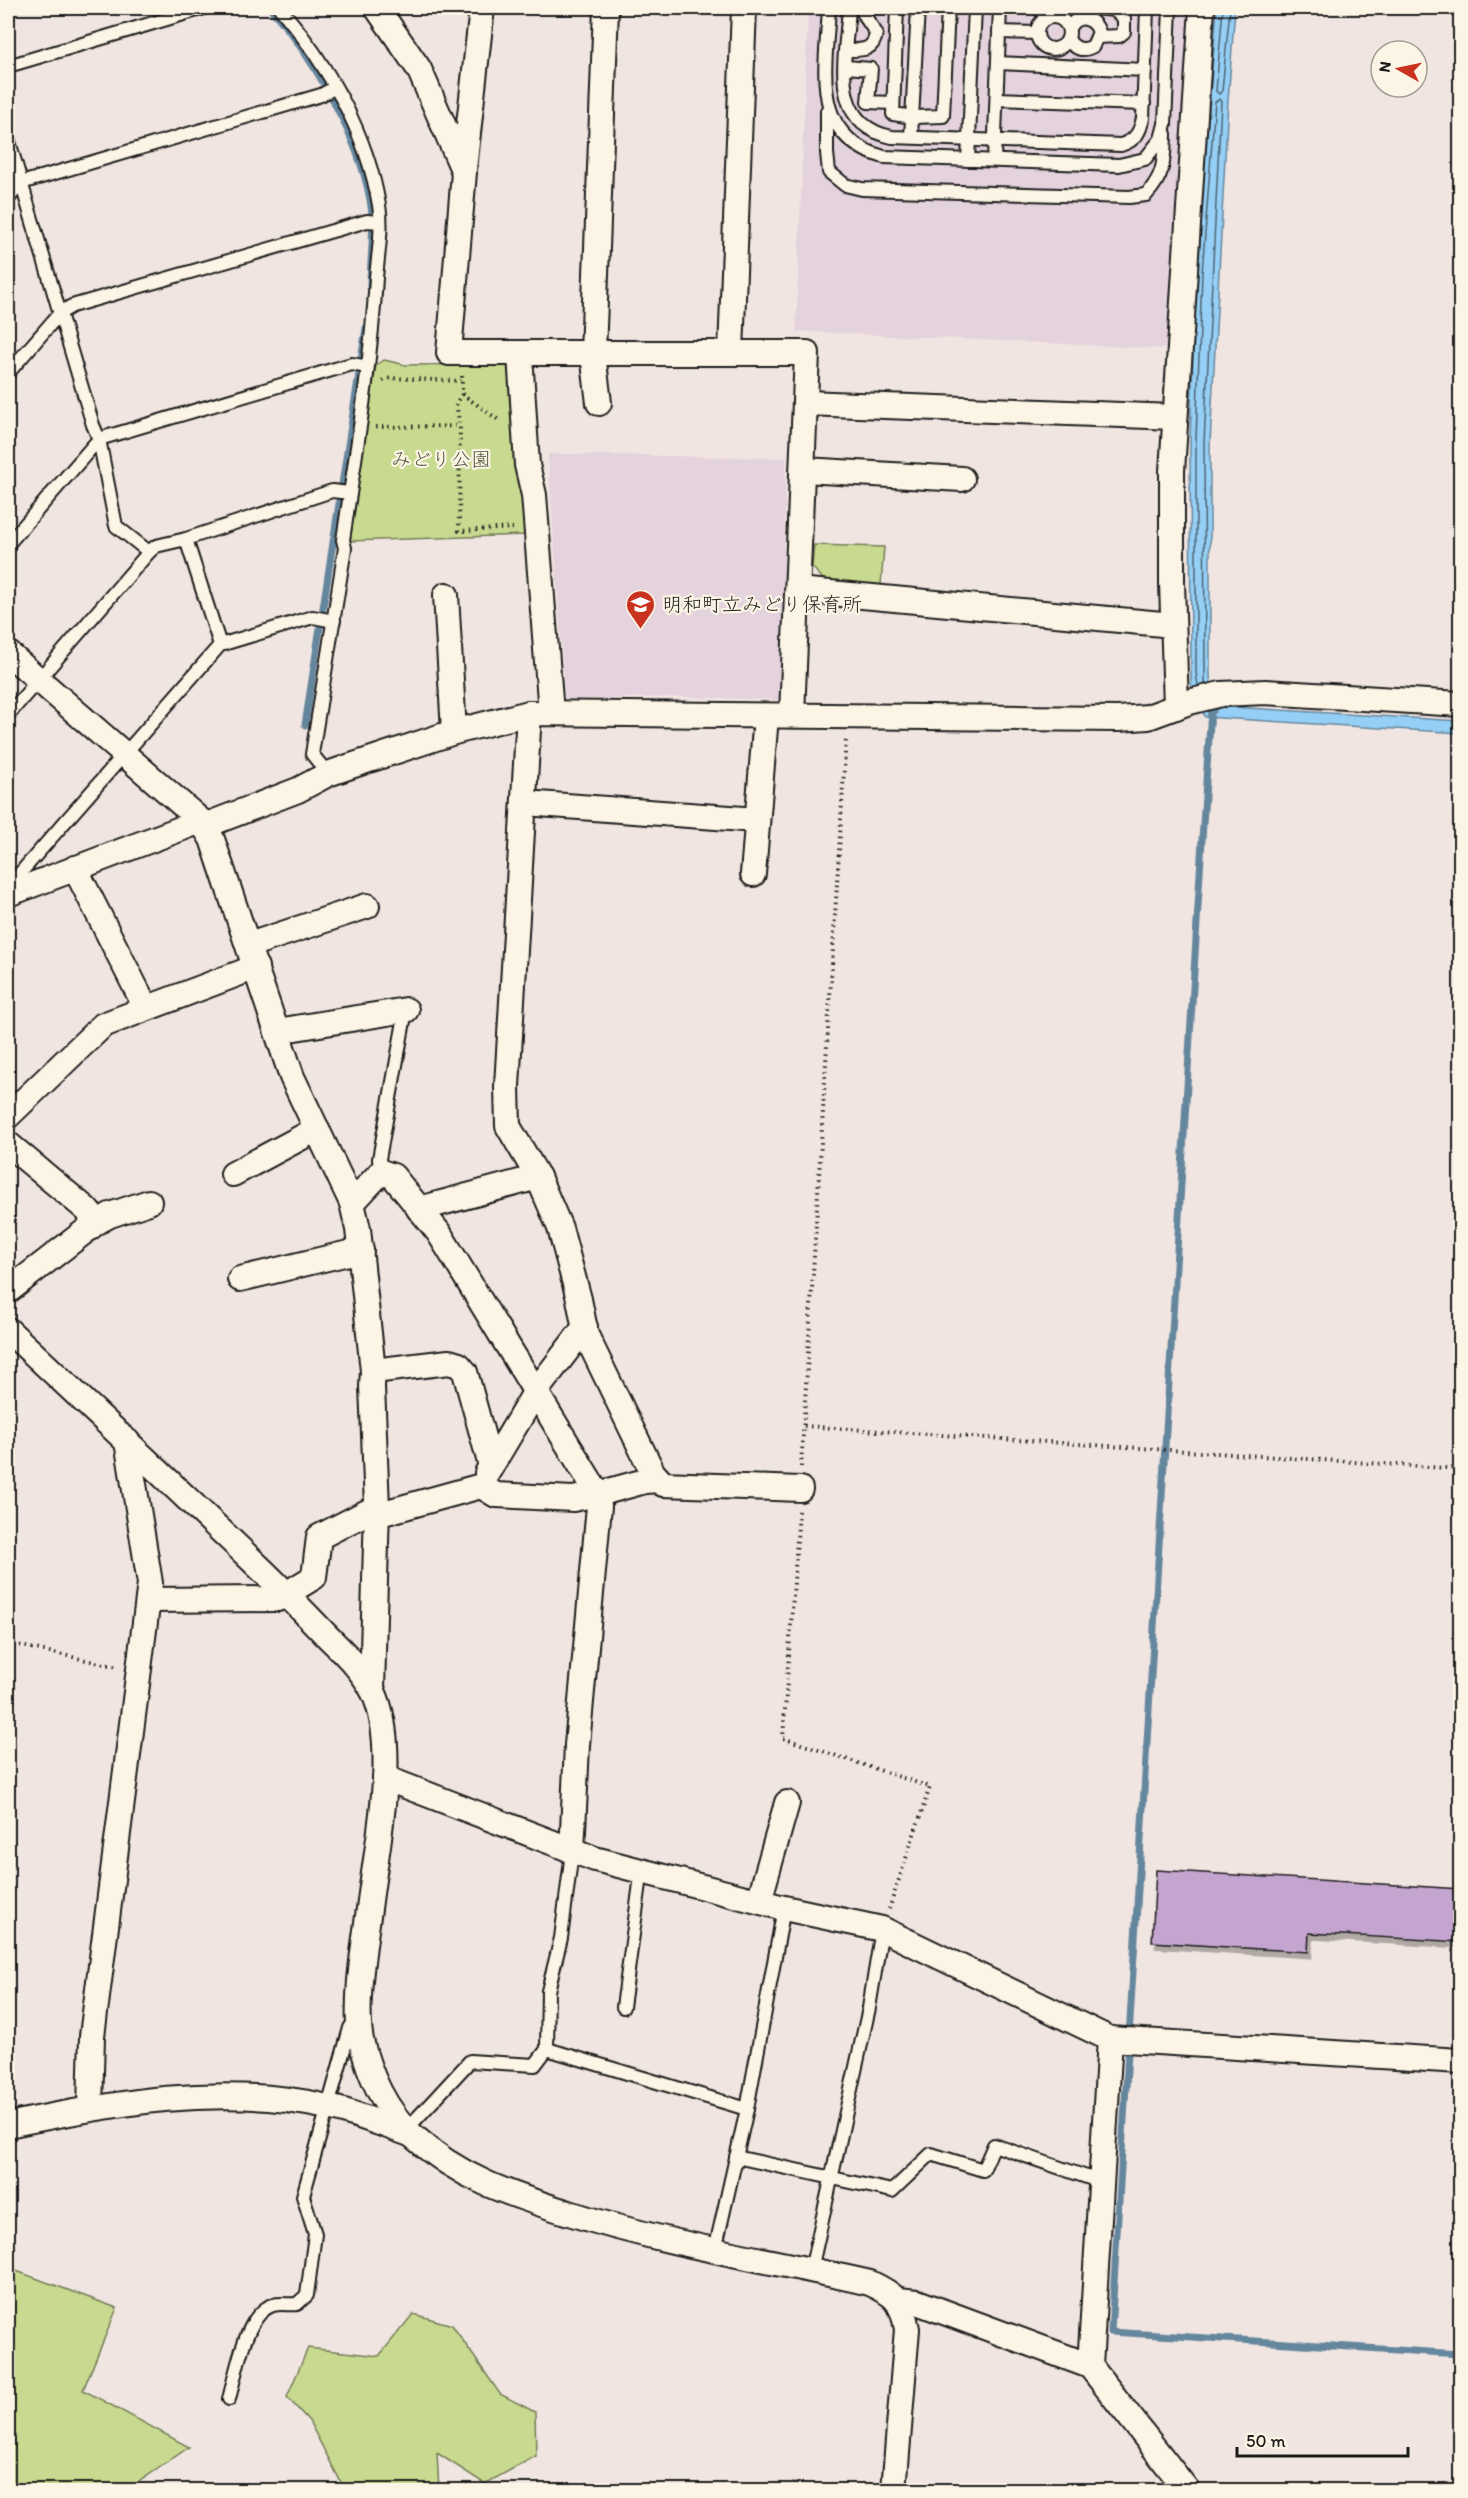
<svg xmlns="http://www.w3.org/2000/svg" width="1468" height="2498" font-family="Itim,'Klee One',sans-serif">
<defs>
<filter id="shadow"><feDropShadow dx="3.5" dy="6" stdDeviation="0" flood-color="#0004"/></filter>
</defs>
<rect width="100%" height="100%" fill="#f1e5e1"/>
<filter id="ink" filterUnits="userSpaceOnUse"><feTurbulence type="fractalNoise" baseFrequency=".0167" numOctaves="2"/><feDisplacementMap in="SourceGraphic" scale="12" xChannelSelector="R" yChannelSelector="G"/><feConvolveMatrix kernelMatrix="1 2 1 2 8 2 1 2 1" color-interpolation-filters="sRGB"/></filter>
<g filter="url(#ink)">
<g fill="#e4d2dc">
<polygon points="808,8 1195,8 1169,349 796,331"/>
<polygon points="548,454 786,458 781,700 687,697 565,699"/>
</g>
<g fill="#c8da8f" stroke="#727b56" stroke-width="1.5">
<polygon points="384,360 406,365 512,364 525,535 350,541 376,365"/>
<polygon points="814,545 884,547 881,585 826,582 812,567"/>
<polygon points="8,2268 117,2308 83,2390 189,2447 127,2490 8,2490"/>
<polygon points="413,2314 452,2325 500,2394 535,2412 536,2456 485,2484 437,2453 439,2490 345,2490 309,2421 287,2397 308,2348 379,2356"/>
</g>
<polygon fill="#95cff5" stroke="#65879e" stroke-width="1.5" points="1217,8 1235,8 1228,101 1210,443 1210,677 1215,706 1460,721 1460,733 1205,717 1191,684 1190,439 1196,272"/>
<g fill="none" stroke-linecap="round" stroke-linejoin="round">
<g stroke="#4c6473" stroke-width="1.5">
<polyline points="1223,8 1216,91 1219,94 1222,91 1230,8"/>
<polyline points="1198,686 1196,672 1196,439 1202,273 1215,102 1219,99 1221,102 1204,443 1205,684"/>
</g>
<g stroke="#65879e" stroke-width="7">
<path d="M270 8C314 58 365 146 372 214 374 237 370 263 370 287"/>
<polyline points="1213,711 1211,710 1203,824 1111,2332 1460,2354"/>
<polyline points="305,725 366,328"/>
</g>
</g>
<polygon fill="#c4a5d0" stroke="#1c1c1c" stroke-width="1.5" filter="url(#shadow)" points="1156,1870 1461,1889 1461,1942 1309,1933 1308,1952 1152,1942"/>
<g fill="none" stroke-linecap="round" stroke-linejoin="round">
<defs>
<g id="service">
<path d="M280 8C327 63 367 133 379 205 383 228 378 254 376 278 371 365 356 453 343 540L345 548 312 754 328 774"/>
<path d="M829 8C826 68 809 137 884 157L1119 165 1145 159 1161 139 1165 124 1170 8"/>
<path d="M849 8C846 57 827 124 892 137L1121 145C1136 140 1140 132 1143 118L1147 8"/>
<polyline points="897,8 893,114 914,117 943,116 948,8"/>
<polyline points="1094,8 1114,10 1124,18 1124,32 1119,36 1098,37"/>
<polyline points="1041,11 1041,8"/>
<circle cx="1053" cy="33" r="16"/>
<polyline points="999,32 1037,33"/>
<path d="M1068 39C1074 49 1083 52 1093 46L1099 32C1094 17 1077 13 1069 28"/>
<path d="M847 50C862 50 874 51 876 33L864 15V8"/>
<polyline points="998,63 1145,70"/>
<polyline points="8,66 204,8"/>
<polyline points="846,67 871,69 868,102 893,103"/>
<polyline points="997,99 1144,104"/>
<path d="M827 111V153L829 172 845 185 862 189 1129 197 1146 195C1165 175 1164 160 1165 134"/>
<polyline points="911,137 918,8"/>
<polyline points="8,138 93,425 99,439 116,526 149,552 156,546 186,539 220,645"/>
<polyline points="968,160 975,8"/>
<polyline points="994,160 1000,8"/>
<polyline points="8,199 21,183 321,95 334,88"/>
<polyline points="8,373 60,313 72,306 367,221 380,222"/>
<polyline points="186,539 332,491 350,493"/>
<polyline points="8,544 99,439 352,364 367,367"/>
<polyline points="8,715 149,552"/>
<polyline points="8,887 220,645 313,617 334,621"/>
<polyline points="381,1172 379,1159 406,1010"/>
<polyline points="623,2007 642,1869"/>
<polyline points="547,2049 747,2109"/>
<polyline points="407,2129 470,2061 535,2065 547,2049 548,1991 561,1938 572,1852"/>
<polyline points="736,2157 892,2191 931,2154 983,2170 994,2145 1101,2182"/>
<polyline points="715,2250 747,2109 784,1908"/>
<polyline points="811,2270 869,2008 882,1929"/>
<path d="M229 2399C236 2374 245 2313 273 2305 280 2303 290 2305 297 2304L307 2295 315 2234 303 2196 350 2028 354 2022"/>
</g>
<g id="minor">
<polyline points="377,8 419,69 464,172 449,353 807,353 792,715"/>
<polyline points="464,169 482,8"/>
<polyline points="731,352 744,8"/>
<polyline points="520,354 527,465 534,495 551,713"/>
<polyline points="599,403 593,354 606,8"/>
<polyline points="805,403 1175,417"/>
<polyline points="804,470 962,479"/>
<polyline points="798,590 1173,625"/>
<polyline points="446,595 454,732"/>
<polyline points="8,653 201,821 212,839 292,1077 352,1203 358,1229 373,1371 372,1386 377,1507 372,1689"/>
<polyline points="1176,707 1172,583 1172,471 1202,8"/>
<polyline points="529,713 507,1086 508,1126 538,1177 560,1228 579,1299 586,1335 653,1473 663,1484 800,1489"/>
<polyline points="525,803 757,820"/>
<polyline points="204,826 298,790 328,774 348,767 454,732 529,713 1118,719 1148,717 1189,702 1221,694 1265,692 1460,704"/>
<polyline points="75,868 146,1008"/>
<polyline points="753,874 766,716"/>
<polyline points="8,894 201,821"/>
<polyline points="249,945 367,906"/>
<polyline points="277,1031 406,1010"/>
<polyline points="8,1116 103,1025 256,967"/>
<polyline points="8,1144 86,1209 97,1222"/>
<polyline points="233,1174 317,1129"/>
<polyline points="352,1203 381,1172 393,1176 439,1233 598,1494 599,1506 577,1745 572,1852"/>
<polyline points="419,1209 538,1177"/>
<polyline points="240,1279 361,1250"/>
<polyline points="8,1291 97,1222 110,1215 149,1202"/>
<path d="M8 1330C92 1408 175 1487 259 1567 282 1589 304 1612 326 1635 343 1652 362 1669 373 1691 400 1747 376 1848 369 1909 364 1945 354 2006 361 2040 369 2075 386 2112 413 2136 461 2179 509 2194 569 2213 667 2244 769 2260 870 2283 896 2295 902 2301 907 2329L894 2490"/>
<polyline points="373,1371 449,1362 459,1365 465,1372 491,1466"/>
<polyline points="487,1473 536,1391 585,1327"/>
<polyline points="376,1515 481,1486 496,1495 573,1499 598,1494 645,1481 659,1480"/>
<polyline points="148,1600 278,1599 314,1577 319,1537 377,1507"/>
<polyline points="385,1778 595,1859 784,1908 882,1929 1110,2039 1460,2061"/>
<polyline points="759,1901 787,1803"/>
<polyline points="90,2108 92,2036 150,1583 127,1441"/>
<path d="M8 2125C112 2103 222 2083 328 2107 356 2113 383 2125 410 2134"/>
<polyline points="898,2300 917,2302 1090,2366 1187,2490"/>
<polyline points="1090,2366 1110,2039"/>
</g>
</defs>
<use href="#service" stroke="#1c1c1c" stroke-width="16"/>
<use href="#minor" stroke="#1c1c1c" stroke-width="28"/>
<g stroke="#1c1c1c" stroke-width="4" stroke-dasharray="1.5 4.5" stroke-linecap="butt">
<polyline points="462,376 462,394 456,403 460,426 459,531 513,528"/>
<polyline points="383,381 390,378 461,381"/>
<polyline points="462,394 500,421"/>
<polyline points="376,427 460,426"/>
<polyline points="804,1426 1460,1469"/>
<polyline points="801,1467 846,738"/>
<polyline points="799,1511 783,1738 930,1787 889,1909"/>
<polyline points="8,1643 118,1667"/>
</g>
<use href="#service" stroke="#fcf5e5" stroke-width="12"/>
<use href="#minor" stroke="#fcf5e5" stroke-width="24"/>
</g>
</g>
<defs>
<symbol id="school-pin" viewBox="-11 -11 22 30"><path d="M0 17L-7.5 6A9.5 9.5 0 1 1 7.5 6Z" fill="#c8321e" stroke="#fcf5e5"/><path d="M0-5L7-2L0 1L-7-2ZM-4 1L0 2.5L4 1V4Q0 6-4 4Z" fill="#fff"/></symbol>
</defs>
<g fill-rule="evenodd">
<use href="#school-pin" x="624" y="588" width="33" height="45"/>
</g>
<g text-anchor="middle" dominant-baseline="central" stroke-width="4.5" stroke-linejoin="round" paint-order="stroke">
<g font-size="20" fill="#50553e" stroke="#fcf5e5">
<text x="441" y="459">みどり公園</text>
</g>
<g font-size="20" fill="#1c1c1c" stroke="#fcf5e5" text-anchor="start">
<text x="662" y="604">明和町立みどり保育所</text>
</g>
</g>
<rect width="1468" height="2498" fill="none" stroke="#fcf5e5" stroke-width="30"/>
<rect x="15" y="15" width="1438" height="2468" fill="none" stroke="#1c1c1c" stroke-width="2" filter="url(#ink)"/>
<g transform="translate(1399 69) rotate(279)"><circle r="28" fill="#fcf5e5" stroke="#a29e95" stroke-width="1.5"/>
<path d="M0-4.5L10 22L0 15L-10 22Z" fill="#c8321e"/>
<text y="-9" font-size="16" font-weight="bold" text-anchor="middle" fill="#1c1c1c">N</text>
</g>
<path d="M1237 2447v9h171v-9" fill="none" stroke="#1c1c1c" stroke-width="3"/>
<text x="1246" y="2447" font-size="18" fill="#1c1c1c" stroke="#fcf5e5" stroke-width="4.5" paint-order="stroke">50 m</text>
</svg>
